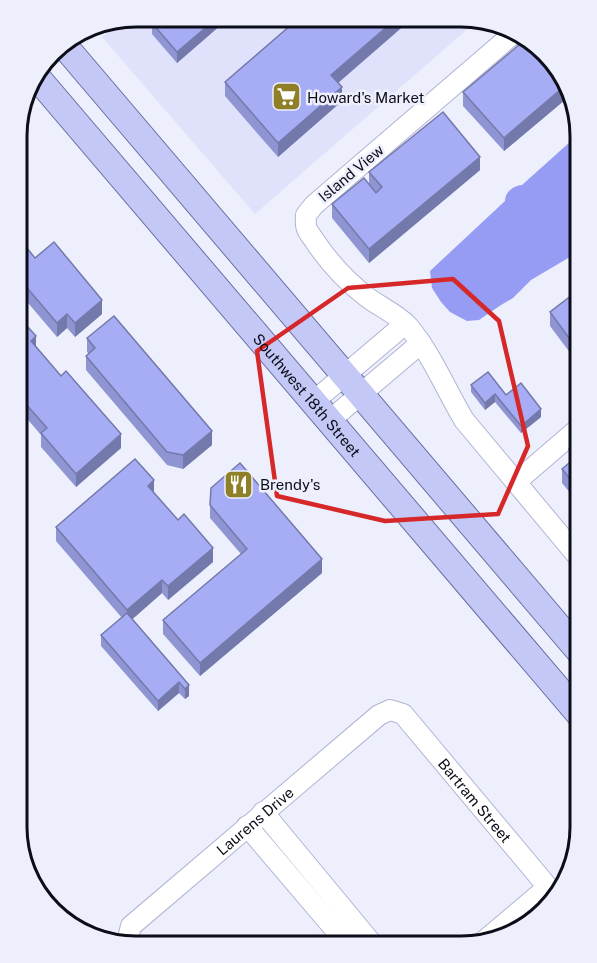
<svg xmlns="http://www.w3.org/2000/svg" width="597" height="963" font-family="'Public Sans',sans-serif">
<rect width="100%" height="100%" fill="#edeffc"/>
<polygon fill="#dfe2fa" points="136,17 479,19 255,214 102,37 125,19"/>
<path fill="#969cf3" d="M580 133V251L531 280 513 298 501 305 479 320 467 321 450 312 441 302 432 288 430 271 505 201C505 192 513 186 522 185Z"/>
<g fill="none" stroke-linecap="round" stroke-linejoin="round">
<defs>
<g id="minor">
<path d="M514 33 314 205 306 215C306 219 305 225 307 229 308 232 312 237 314 240 328 261 347 282 367 297 380 307 397 314 408 326 432 355 445 388 464 420L580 559"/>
<polyline points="313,402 405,324"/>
<polyline points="329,421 421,343"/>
<polyline points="516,482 580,427"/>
<polyline points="263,812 374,946"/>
<polyline points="247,826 349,946"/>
<polyline points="483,942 548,887"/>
<path id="s1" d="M132 945 128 938 131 926 379 715 390 710 403 714 557 898"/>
</g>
<g id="major">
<polyline points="62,43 580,652"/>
<path id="s2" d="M35 75 580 715"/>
</g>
</defs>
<use href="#minor" stroke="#b0b4d3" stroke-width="22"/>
<use href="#major" stroke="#6a6fa4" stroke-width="28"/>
<use href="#minor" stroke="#fff" stroke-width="20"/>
<use href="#major" stroke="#c4c8f6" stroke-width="26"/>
</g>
<g fill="#8f95d2">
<polygon points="159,17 230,17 177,63 152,34 152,23"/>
<polygon points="408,18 408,22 338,83 342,101 278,157 225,96 225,82"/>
<polygon points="572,90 572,94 504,151 463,106 463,92"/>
<polygon points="480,170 369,263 332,218 332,204 369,185 369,172"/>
<polygon points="17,236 35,258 102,314 75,337 67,328 57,337 17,290"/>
<polygon points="580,289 580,366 550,326 550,312"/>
<polygon points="17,315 36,346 121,448 76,487 41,447 41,435 17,407"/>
<polygon points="87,338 212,445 183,469 167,465 86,370 86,356 89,354 87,352"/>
<polygon points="471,385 506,395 541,417 521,433 495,402 485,410 471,392"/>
<polygon points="580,440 580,505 562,483 562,469 570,463 569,449"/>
<polygon points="154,493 213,562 168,600 162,593 132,619 189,685 189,696 185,699 179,693 158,711 101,646 101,635 122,618 56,541 56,527"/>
<polygon points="210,505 322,573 200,676 163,634 163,620 241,554 210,518"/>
</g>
<g fill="#7479ab">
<polygon points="218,17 230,17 177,63 177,52"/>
<polygon points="397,18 408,18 408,22 331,89 331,75"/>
<polygon points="567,84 572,90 572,94 504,151 504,138"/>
<polygon points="342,87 342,101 278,157 278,143"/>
<polygon points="480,157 480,170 369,263 369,249"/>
<polygon points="102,300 102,314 75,337 75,323"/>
<polygon points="67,314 67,328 57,337 57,323"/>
<polygon points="36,336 36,350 31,341"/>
<polygon points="495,394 495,402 485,410 485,403"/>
<polygon points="541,409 541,417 521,433 521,426"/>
<polygon points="212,431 212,445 183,469 183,455"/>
<polygon points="121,434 121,448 76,487 76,474"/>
<polygon points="154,480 154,494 148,486"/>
<polygon points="213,548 213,562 168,600 168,586"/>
<polygon points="322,559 322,573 200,676 200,663"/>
<polygon points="162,580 162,593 127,624 127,610"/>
<polygon points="179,682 179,693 158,711 158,701"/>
<polygon points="189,685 189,696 185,699 185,689"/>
</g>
<g fill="#a6adf4" stroke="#7479ab" stroke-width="1.5">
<polygon points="159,17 218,17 177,52 152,23"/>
<polygon points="299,18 397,18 331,75 342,87 278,143 225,82"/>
<polygon points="526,39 540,46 567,84 504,138 463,92"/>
<polygon points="443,112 480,157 369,249 332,204 364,178 376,193 382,187 369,172"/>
<polygon points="17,236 35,258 54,242 102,300 75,323 67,314 57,323 17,276"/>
<polygon points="580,289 580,353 550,312"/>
<polygon points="17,315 36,336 31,341 61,376 66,371 121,434 76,474 41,433 47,428 17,394"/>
<polygon points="114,316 212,431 183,455 167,452 86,356 95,348 87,338"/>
<polygon points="488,372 506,395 521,383 541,409 521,426 495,394 485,403 471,385"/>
<polygon points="580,440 580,491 562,469 576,457 569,449"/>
<polygon points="135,459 154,480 148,486 178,520 184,514 213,548 168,586 162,580 127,610 56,527"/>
<polygon points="240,463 322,559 200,663 163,620 247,549 210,505 211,488"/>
<polygon points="127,613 189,685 185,689 179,682 158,701 101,635"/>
</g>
<path fill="none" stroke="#d62828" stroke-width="4.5" stroke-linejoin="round" d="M453 279 499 321 528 446 498 514 385 521 277 496 257 351 348 288Z"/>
<defs>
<symbol id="supermarket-square" viewBox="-11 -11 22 22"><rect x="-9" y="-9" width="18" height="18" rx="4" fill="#8f8027" stroke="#edeffc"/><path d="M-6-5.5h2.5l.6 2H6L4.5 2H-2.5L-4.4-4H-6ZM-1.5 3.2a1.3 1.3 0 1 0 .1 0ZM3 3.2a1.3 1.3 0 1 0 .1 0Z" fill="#fff"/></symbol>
<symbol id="restaurant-square" viewBox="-11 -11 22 22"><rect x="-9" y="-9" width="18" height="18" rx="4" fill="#8f8027" stroke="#edeffc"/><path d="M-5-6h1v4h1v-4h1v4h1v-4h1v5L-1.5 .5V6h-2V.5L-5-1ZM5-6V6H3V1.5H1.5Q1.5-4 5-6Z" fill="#fff"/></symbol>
</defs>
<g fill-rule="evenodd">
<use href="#supermarket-square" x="270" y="80" width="33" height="33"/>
<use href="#restaurant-square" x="222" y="468" width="33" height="33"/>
</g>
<g text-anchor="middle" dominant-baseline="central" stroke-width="5" stroke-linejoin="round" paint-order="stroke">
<g font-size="15" fill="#0c0d18" stroke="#edeffc" text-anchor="start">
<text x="307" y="97">Howard's Market</text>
<text x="260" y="484">Brendy's</text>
</g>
<g font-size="15" fill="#0c0d18" stroke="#edeffc">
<text transform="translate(351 173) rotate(-40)">Island View</text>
<text stroke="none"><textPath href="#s2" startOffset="420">Southwest 18th Street</textPath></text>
<text stroke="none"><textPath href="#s1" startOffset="484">Bartram Street</textPath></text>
<text stroke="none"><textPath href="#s1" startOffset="183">Laurens Drive</textPath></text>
</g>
</g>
<path d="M0 0H597V963H0ZM136 27H461A109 109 0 0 1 570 136V827A109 109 0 0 1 461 936H136A109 109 0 0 1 27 827V136A109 109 0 0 1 136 27Z" fill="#edeffc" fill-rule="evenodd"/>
<path fill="none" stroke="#0c0d18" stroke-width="3" d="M136 27H461A109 109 0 0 1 570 136V827A109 109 0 0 1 461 936H136A109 109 0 0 1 27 827V136A109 109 0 0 1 136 27Z"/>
</svg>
